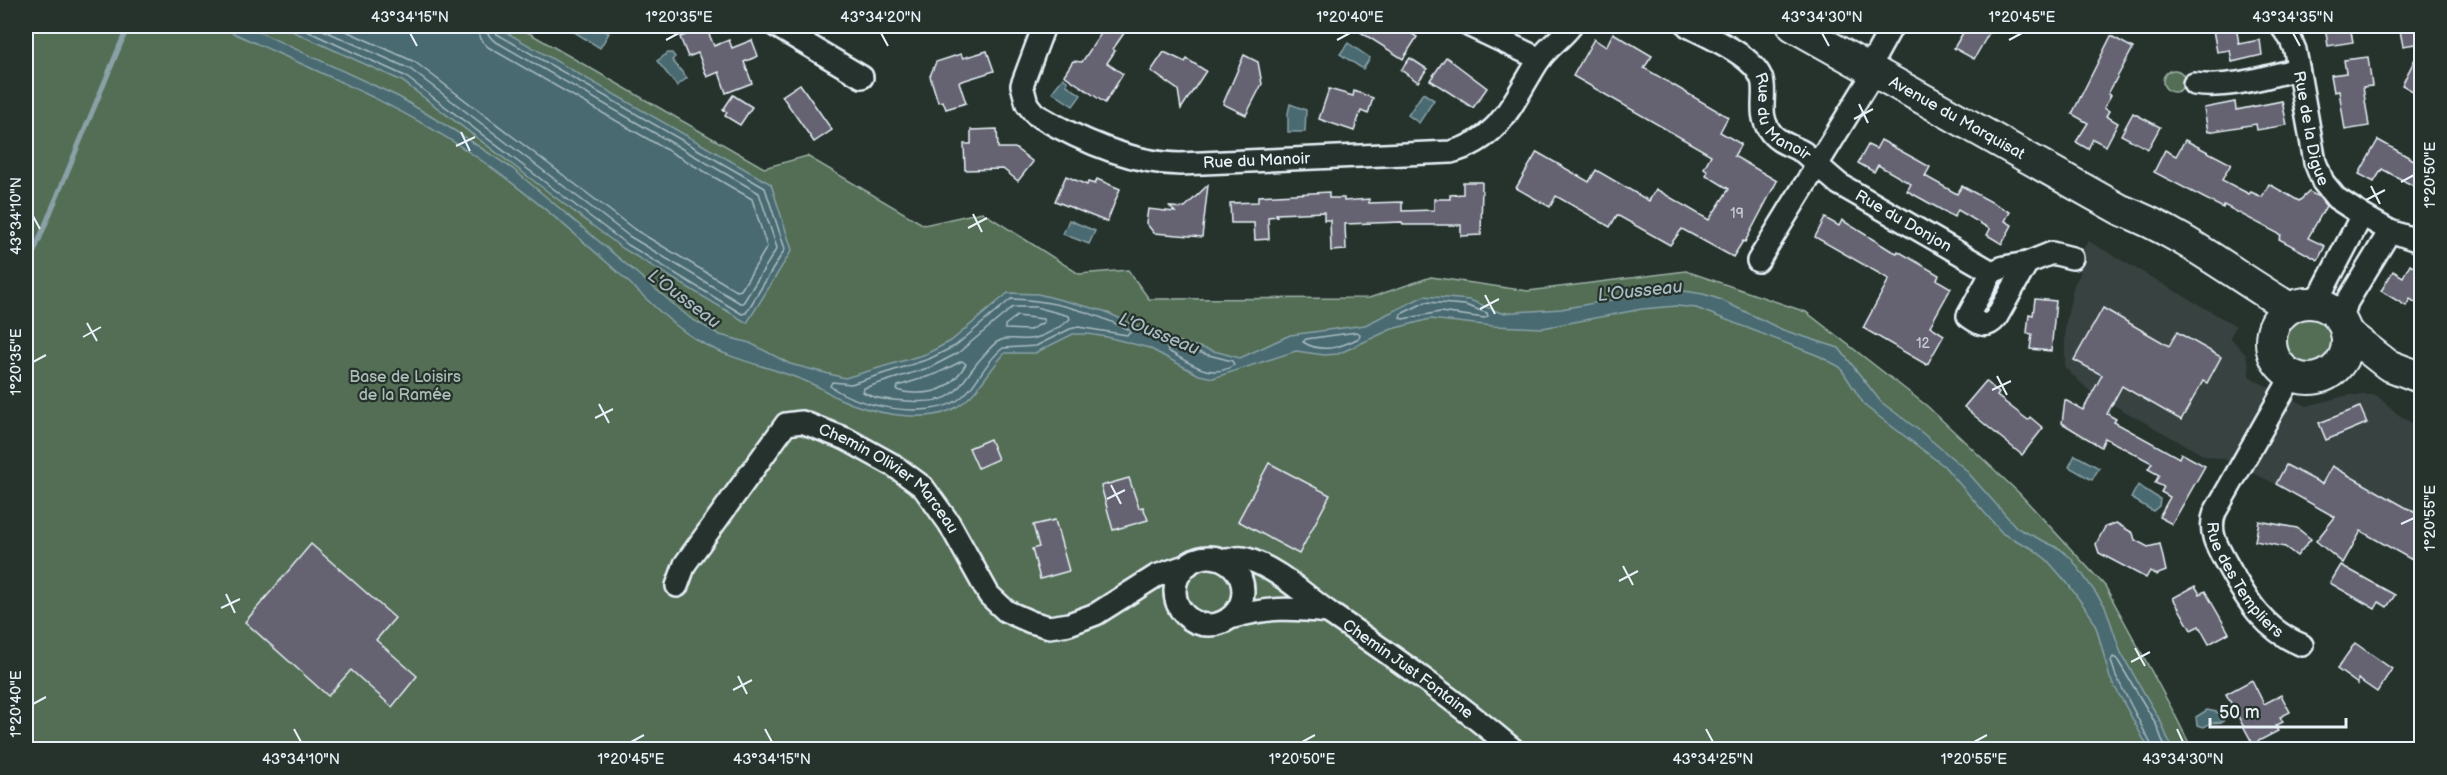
<svg xmlns="http://www.w3.org/2000/svg" width="2447" height="775" font-family="'Balsamiq Sans',sans-serif">
<rect width="100%" height="100%" fill="#26332d"/>
<filter id="ink" filterUnits="userSpaceOnUse"><feTurbulence type="fractalNoise" baseFrequency=".0167" numOctaves="2"/><feDisplacementMap in="SourceGraphic" scale="12" xChannelSelector="R" yChannelSelector="G"/><feConvolveMatrix kernelMatrix="1 2 1 2 8 2 1 2 1" color-interpolation-filters="sRGB"/></filter>
<g filter="url(#ink)">
<polygon fill="#394241" points="2088,241 2236,326 2230,337 2246,355 2249,365 2249,376 2260,383 2307,406 2349,395 2376,395 2399,415 2421,429 2421,565 2276,484 2224,459 2205,456 2092,393 2065,368 2065,326 2074,285 2080,274 2081,253"/>
<g fill="#526e55" stroke="#9db0a6" stroke-width="1.5">
<polygon points="26,26 517,26 764,168 807,156 924,225 982,212 1079,274 1128,270 1149,299 1369,298 1431,277 1528,291 1686,271 1806,312 1927,406 2019,493 2105,586 2173,711 2192,749 26,749"/>
<circle cx="2174" cy="81" r="11"/>
<circle cx="2309" cy="342" r="27"/>
</g>
<g fill="#4a6b71" stroke="#89a1a7" stroke-width="1.5">
<path d="M218 26H246L399 97 460 134 513 169 690 318 720 335 750 343 790 364 845 378 926 354 951 341 1008 293 1038 294 1104 311 1154 335 1240 358 1290 335 1365 325 1424 296 1470 300 1501 313 1561 309 1672 289 1703 294 1719 299 1783 330 1839 348 1881 402 1920 431 1964 468 2017 528 2060 549 2071 558 2105 606 2121 653 2161 722 2172 749H2149L2110 678 2097 630 2091 616 2068 584 2047 560 2033 549 2003 534 1944 466 1865 406 1840 367 1819 356 1696 308 1677 306 1642 309 1543 328 1493 326 1430 319 1392 329 1338 354 1324 355 1296 351 1213 378 1199 375 1149 348 1107 337 1088 334H1073L1035 353H1005C987 372 976 399 951 410 921 424 867 412 838 398 830 394 823 389 814 385 776 367 733 362 697 340 670 324 646 298 623 277 576 234 527 192 475 156 396 102 304 66 218 26Z"/>
<polygon points="281,26 495,26 771,184 792,250 747,323 622,248 402,81"/>
<polygon points="573,26 597,26 609,33 600,48 571,30"/>
<polygon points="1348,43 1370,58 1363,69 1340,54"/>
<polygon points="668,53 672,53 675,57 672,60 687,78 677,86 657,61"/>
<polygon points="1063,78 1067,81 1067,85 1081,95 1073,106 1052,92"/>
<polygon points="1423,93 1434,100 1419,123 1408,115"/>
<polygon points="1290,104 1306,110 1305,132 1288,132 1288,113"/>
<polygon points="1069,220 1095,231 1089,244 1063,234"/>
<polygon points="2075,455 2099,468 2092,480 2069,467"/>
<polygon points="2138,485 2160,499 2159,506 2153,511 2131,498"/>
<polygon points="2207,710 2221,713 2224,717 2223,722 2211,723 2204,727 2197,725 2196,717"/>
</g>
<g fill="none" stroke-linecap="round" stroke-linejoin="round">
<g stroke="#a9bbc2" stroke-width="1.5">
<polyline points="296,26 405,76 625,243 742,314 746,313 785,249 765,188 497,34 493,26"/>
<polyline points="314,26 410,69 629,236 740,303 743,303 777,248 759,193 493,40 487,33 486,26"/>
<polyline points="335,26 415,62 634,229 737,291 741,290 767,247 752,199 488,47 480,39 477,26"/>
<path d="M1011 299C1052 300 1093 312 1129 330L1130 333 1127 335 1078 327 1070 329 1036 346 1003 348C984 362 977 387 958 400 928 420 857 407 830 386L832 382 851 384 929 359 955 346Z"/>
<polygon points="1426,302 1465,305 1487,313 1488,316 1485,318 1440,312 1403,319 1400,318 1401,314"/>
<path d="M1013 307H1036L1069 316 1070 319C1062 326 1041 339 1029 339 1019 340 1007 336 997 342 992 345 988 351 984 355 954 387 962 405 908 401 892 400 876 400 863 392L864 388 931 367 958 353Z"/>
<polygon points="1017,316 1043,319 1044,322 1030,330 1005,329 1005,325"/>
<path d="M1357 332 1360 334 1359 338C1341 347 1322 354 1303 342L1306 339Z"/>
<path d="M1170 345 1232 361 1234 365C1210 381 1189 362 1168 351L1167 347Z"/>
<path d="M962 361 966 364C953 385 940 394 915 393 909 393 902 392 897 390L898 386 936 374Z"/>
<polyline points="2154,750 2116,676 2111,661 2113,657 2117,659 2156,724 2166,750"/>
</g>
<polyline stroke="#89a1a7" stroke-width="5" points="26,271 128,26"/>
</g>
<g fill="#656471" stroke="#e8f1f8" stroke-width="1.5">
<polygon points="1106,26 1129,26 1113,49 1115,51 1107,63 1123,74 1105,103 1064,75 1073,61 1082,62"/>
<polygon points="1351,26 1399,26 1417,37 1403,59"/>
<polygon points="1967,26 1993,26 1974,59 1954,48"/>
<polygon points="2236,26 2239,44 2260,40 2262,55 2232,62 2230,50 2217,52 2213,30"/>
<polygon points="2325,26 2350,26 2353,42 2328,46"/>
<polygon points="2399,26 2421,26 2421,43 2403,46"/>
<polygon points="706,27 714,46 729,40 732,48 752,40 758,56 744,62 752,83 726,93 719,72 707,77 698,53 688,57 680,37"/>
<polygon points="1613,33 1652,56 1644,68 1728,117 1720,132 1741,144 1734,156 1777,181 1745,242 1743,241 1733,257 1682,229 1670,245 1617,215 1610,227 1556,196 1550,207 1516,188 1537,152 1589,182 1596,170 1649,201 1656,189 1709,220 1729,189 1706,175 1708,171 1704,168 1711,155 1573,76 1594,39 1606,47"/>
<polygon points="2111,36 2133,48 2108,94 2111,95 2104,108 2109,111 2106,116 2118,123 2106,146 2093,139 2088,149 2076,142 2088,123 2072,114"/>
<polygon points="2421,47 2421,96 2402,85"/>
<polygon points="987,51 994,71 959,82 966,103 946,109 943,101 938,102 930,76 936,62 961,54 963,58"/>
<polygon points="1164,52 1185,62 1187,59 1206,71 1181,109 1178,90 1151,71"/>
<polygon points="1244,55 1258,62 1262,84 1246,115 1223,104"/>
<polygon points="1446,57 1487,88 1473,108 1430,80"/>
<polygon points="2368,57 2372,86 2363,87 2369,126 2345,130 2339,91 2334,92 2331,75 2346,73 2344,60"/>
<polygon points="1410,58 1427,69 1418,82 1401,70"/>
<polygon points="800,84 832,130 814,142 782,96"/>
<polygon points="1329,89 1353,96 1354,91 1373,98 1368,114 1361,111 1354,131 1319,119"/>
<polygon points="733,95 752,107 740,125 725,116 727,112 723,110"/>
<polygon points="2282,101 2287,125 2257,130 2256,124 2208,132 2204,108 2235,102 2236,110"/>
<polygon points="2133,113 2160,127 2148,149 2121,135"/>
<polygon points="997,129 998,148 1015,148 1033,162 1018,181 1003,169 965,170 964,144 971,144 971,130"/>
<polygon points="1881,140 1930,167 1925,176 1957,194 1962,186 2010,212 2005,221 2012,225 2002,244 1987,235 1990,229 1958,210 1954,217 1922,199 1907,191 1911,184 1878,165 1874,172 1858,163 1868,145 1876,149"/>
<polygon points="2185,140 2231,164 2222,180 2249,194 2251,192 2262,197 2269,184 2299,201 2309,192 2319,197 2326,206 2308,238 2325,246 2318,260 2279,239 2281,235 2224,205 2223,208 2154,172 2165,150 2176,156"/>
<polygon points="2378,140 2421,164 2421,190 2382,169 2374,182 2359,174"/>
<polygon points="1066,176 1087,185 1088,182 1095,184 1097,179 1120,189 1107,222 1055,201"/>
<polygon points="1463,182 1482,182 1481,235 1461,236 1461,225 1403,225 1402,222 1345,224 1346,250 1331,251 1330,220 1324,220 1324,212 1276,214 1277,216 1268,217 1269,239 1255,240 1254,223 1231,223 1230,203 1258,202 1258,196 1329,192 1329,198 1344,198 1344,201 1369,199 1369,203 1402,202 1402,211 1434,210 1434,199 1450,199 1450,195 1463,194"/>
<polygon points="1208,185 1202,237 1154,233 1146,223 1148,209 1175,212 1170,207 1184,208"/>
<polygon points="1825,218 1839,226 1842,220 1890,250 1897,253 1898,251 1939,275 1937,280 1951,288 1930,326 1944,335 1927,365 1863,328 1889,279 1815,237"/>
<polygon points="2410,264 2421,271 2421,306 2410,299 2406,306 2381,291 2393,271 2403,277"/>
<polygon points="2035,299 2056,301 2051,351 2030,349 2032,334 2027,333 2029,314 2033,315"/>
<polygon points="2103,308 2169,346 2177,332 2221,357 2207,383 2203,381 2181,420 2122,386 2107,414 2116,419 2114,422 2179,458 2181,453 2205,466 2172,524 2159,517 2170,497 2161,492 2164,487 2155,483 2159,475 2148,469 2152,463 2105,438 2101,447 2062,423 2065,400 2083,410 2102,375 2074,360"/>
<polygon points="1986,381 1999,393 1997,396 2028,420 2030,417 2043,428 2022,455 1964,407"/>
<polygon points="2360,407 2367,423 2326,440 2319,423"/>
<polygon points="990,439 998,459 978,468 969,448"/>
<polygon points="1269,463 1330,495 1299,554 1238,521"/>
<polygon points="2286,465 2322,484 2332,466 2421,516 2421,565 2361,531 2343,563 2316,541 2335,517 2276,484"/>
<polygon points="1129,478 1139,508 1143,507 1148,520 1113,530 1101,486"/>
<polygon points="1055,520 1069,571 1040,579 1032,549 1039,547 1033,525"/>
<polygon points="2259,521 2297,528 2311,539 2297,556 2285,547 2255,541"/>
<polygon points="2116,523 2133,533 2135,540 2148,547 2160,544 2166,571 2156,575 2150,571 2146,578 2099,553 2096,544 2105,527"/>
<polygon points="311,544 395,618 376,640 417,676 392,707 351,670 328,696 245,622"/>
<polygon points="2341,565 2395,595 2387,607 2379,602 2375,609 2330,583"/>
<polygon points="2195,586 2200,594 2205,591 2229,633 2209,644 2199,626 2191,630 2173,598"/>
<polygon points="2355,643 2392,669 2377,692 2358,679 2358,684 2337,669"/>
<polygon points="2252,680 2264,704 2281,695 2290,712 2280,717 2283,722 2275,726 2278,731 2253,744 2226,694"/>
</g>
<g fill="none" stroke-linecap="round" stroke-linejoin="round">
<defs>
<g id="minor">
<polyline points="776,26 862,77"/>
<path id="s1" d="M1044 26 1022 85 1027 104 1035 114C1077 139 1131 163 1180 164L1451 152C1502 139 1513 100 1539 60 1548 47 1562 38 1571 26"/>
<polyline points="1470,26 1540,59"/>
<path id="s2" d="M1688 26C1710 38 1759 57 1763 84 1765 100 1759 115 1769 130 1777 143 1791 145 1803 152 1808 156 1813 161 1817 165L1868 82 1876 55 1892 26"/>
<path id="s3" d="M2281 26 2290 38 2295 50 2315 162 2323 182 2336 198 2362 215 2390 231 2422 242"/>
<path d="M2194 84C2229 89 2265 77 2298 69"/>
<path id="s4" d="M1758 261 1817 165 1839 184 1992 272 2004 267 2027 263 2052 253 2072 258"/>
<path d="M1992 272 1968 316C1978 323 1986 330 1996 318L2027 263"/>
<polyline points="2312,303 2324,288 2362,215"/>
<polyline points="2341,322 2347,302 2390,231"/>
<path id="s5" d="M2292 376 2215 512C2207 533 2219 550 2229 568 2247 601 2266 631 2302 645"/>
<circle cx="1209" cy="591" r="34"/>
<path id="s6" d="M1225 561C1232 559 1239 556 1247 559 1279 569 1304 595 1331 614 1394 657 1455 700 1514 750"/>
<path id="s7" d="M677 586 685 564 786 424 802 422 846 439 893 465 923 487 949 523 989 595 1006 611 1031 622 1049 627 1069 624 1096 614 1156 576 1188 565"/>
<path d="M1230 618C1266 607 1292 608 1328 612"/>
</g>
<g id="secondary">
<path id="s8" d="M1793 26 2121 210C2183 233 2234 275 2290 308"/>
<circle cx="2309" cy="341" r="38"/>
<polyline points="2346,332 2388,365 2422,378"/>
</g>
</defs>
<use href="#minor" stroke="#e8f1f8" stroke-width="26"/>
<use href="#secondary" stroke="#e8f1f8" stroke-width="34"/>
<use href="#minor" stroke="#26332d" stroke-width="21"/>
<use href="#secondary" stroke="#26332d" stroke-width="30"/>
</g>
</g>
<path fill="none" stroke="#e8f1f8" stroke-width="2" d="M410 33 417 46M881 33 888 46M1822 33 1829 46M2293 33 2300 46M666 40 679 33M1337 40 1350 33M2009 40 2022 33M1859 104 1868 123M1854 119 1873 109M461 132 470 151M456 146 475 137M2401 182 2414 175M2371 186 2380 204M2366 200 2385 190M973 214 982 232M33 216 40 229M968 228 987 218M1485 295 1495 314M1480 309 1499 299M87 323 97 341M83 337 101 327M33 362 46 355M1997 376 2007 395M1992 390 2011 381M599 404 609 423M595 418 613 409M1111 485 1121 504M1107 499 1125 490M2401 524 2414 518M1623 566 1633 585M1619 581 1638 571M226 594 235 613M221 608 240 599M2135 648 2145 666M2131 662 2150 652M738 676 747 694M733 690 752 680M33 704 46 697M294 729 301 742M765 729 772 742M1706 729 1713 742M2177 729 2183 742M631 742 644 735M1302 742 1315 735M1974 742 1987 735"/>
<g text-anchor="middle" dominant-baseline="central" stroke-width="4.5" stroke-linejoin="round" paint-order="stroke">
<g font-size="14" fill="#c7ced6">
<text x="1737" y="213">19</text>
<text x="1923" y="343">12</text>
</g>
<g font-size="16" fill="#e8f1f8" stroke="#26332d">
<text stroke="none"><textPath href="#s2" startOffset="140">Rue du Manoir</textPath></text>
<text stroke="none"><textPath href="#s8" startOffset="188">Avenue du Marquisat</textPath></text>
<text stroke="none"><textPath href="#s3" startOffset="108">Rue de la Digue</textPath></text>
<text stroke="none"><textPath href="#s1" startOffset="327">Rue du Manoir</textPath></text>
<text stroke="none"><textPath href="#s4" startOffset="216">Rue du Donjon</textPath></text>
<text stroke="none"><textPath href="#s7" startOffset="318">Chemin Olivier Marceau</textPath></text>
<text stroke="none"><textPath href="#s5" startOffset="234">Rue des Templiers</textPath></text>
<text stroke="none"><textPath href="#s6" startOffset="218">Chemin Just Fontaine</textPath></text>
</g>
<g font-size="16" fill="#acbdb7" stroke="#26332d">
<text x="405" y="377">Base de Loisirs<tspan x="405" dy="18">de la Ramée</tspan></text>
</g>
<g font-size="18" font-style="italic" fill="#a9bbc2" stroke="#26332d">
<text transform="translate(1640 291) rotate(-6)">L'Ousseau</text>
<text transform="translate(684 299) rotate(37)">L'Ousseau</text>
<text transform="translate(1159 334) rotate(22)">L'Ousseau</text>
</g>
</g>
<rect width="2447" height="775" fill="none" stroke="#26332d" stroke-width="66"/>
<path d="M2210 718v9h136v-9" fill="none" stroke="#e8f1f8" stroke-width="3"/>
<text x="2219" y="718" font-size="18" fill="#e8f1f8" stroke="#26332d" stroke-width="4.5" paint-order="stroke">50 m</text>
<rect x="33" y="33" width="2381" height="709" fill="none" stroke="#e8f1f8" stroke-width="2"/>
<g font-size="15" text-anchor="middle" fill="#e8f1f8">
<text x="410" y="22">43°34'15"N</text>
<text x="679" y="22">1°20'35"E</text>
<text x="881" y="22">43°34'20"N</text>
<text x="1350" y="22">1°20'40"E</text>
<text x="1822" y="22">43°34'30"N</text>
<text x="2022" y="22">1°20'45"E</text>
<text x="2293" y="22">43°34'35"N</text>
<text transform="translate(2430 175) rotate(-90)" y="5">1°20'50"E</text>
<text transform="translate(16 216) rotate(-90)" y="5">43°34'10"N</text>
<text transform="translate(16 362) rotate(-90)" y="5">1°20'35"E</text>
<text transform="translate(2430 518) rotate(-90)" y="5">1°20'55"E</text>
<text transform="translate(16 704) rotate(-90)" y="5">1°20'40"E</text>
<text x="301" y="764">43°34'10"N</text>
<text x="631" y="764">1°20'45"E</text>
<text x="772" y="764">43°34'15"N</text>
<text x="1302" y="764">1°20'50"E</text>
<text x="1713" y="764">43°34'25"N</text>
<text x="1974" y="764">1°20'55"E</text>
<text x="2183" y="764">43°34'30"N</text>
</g>
</svg>
